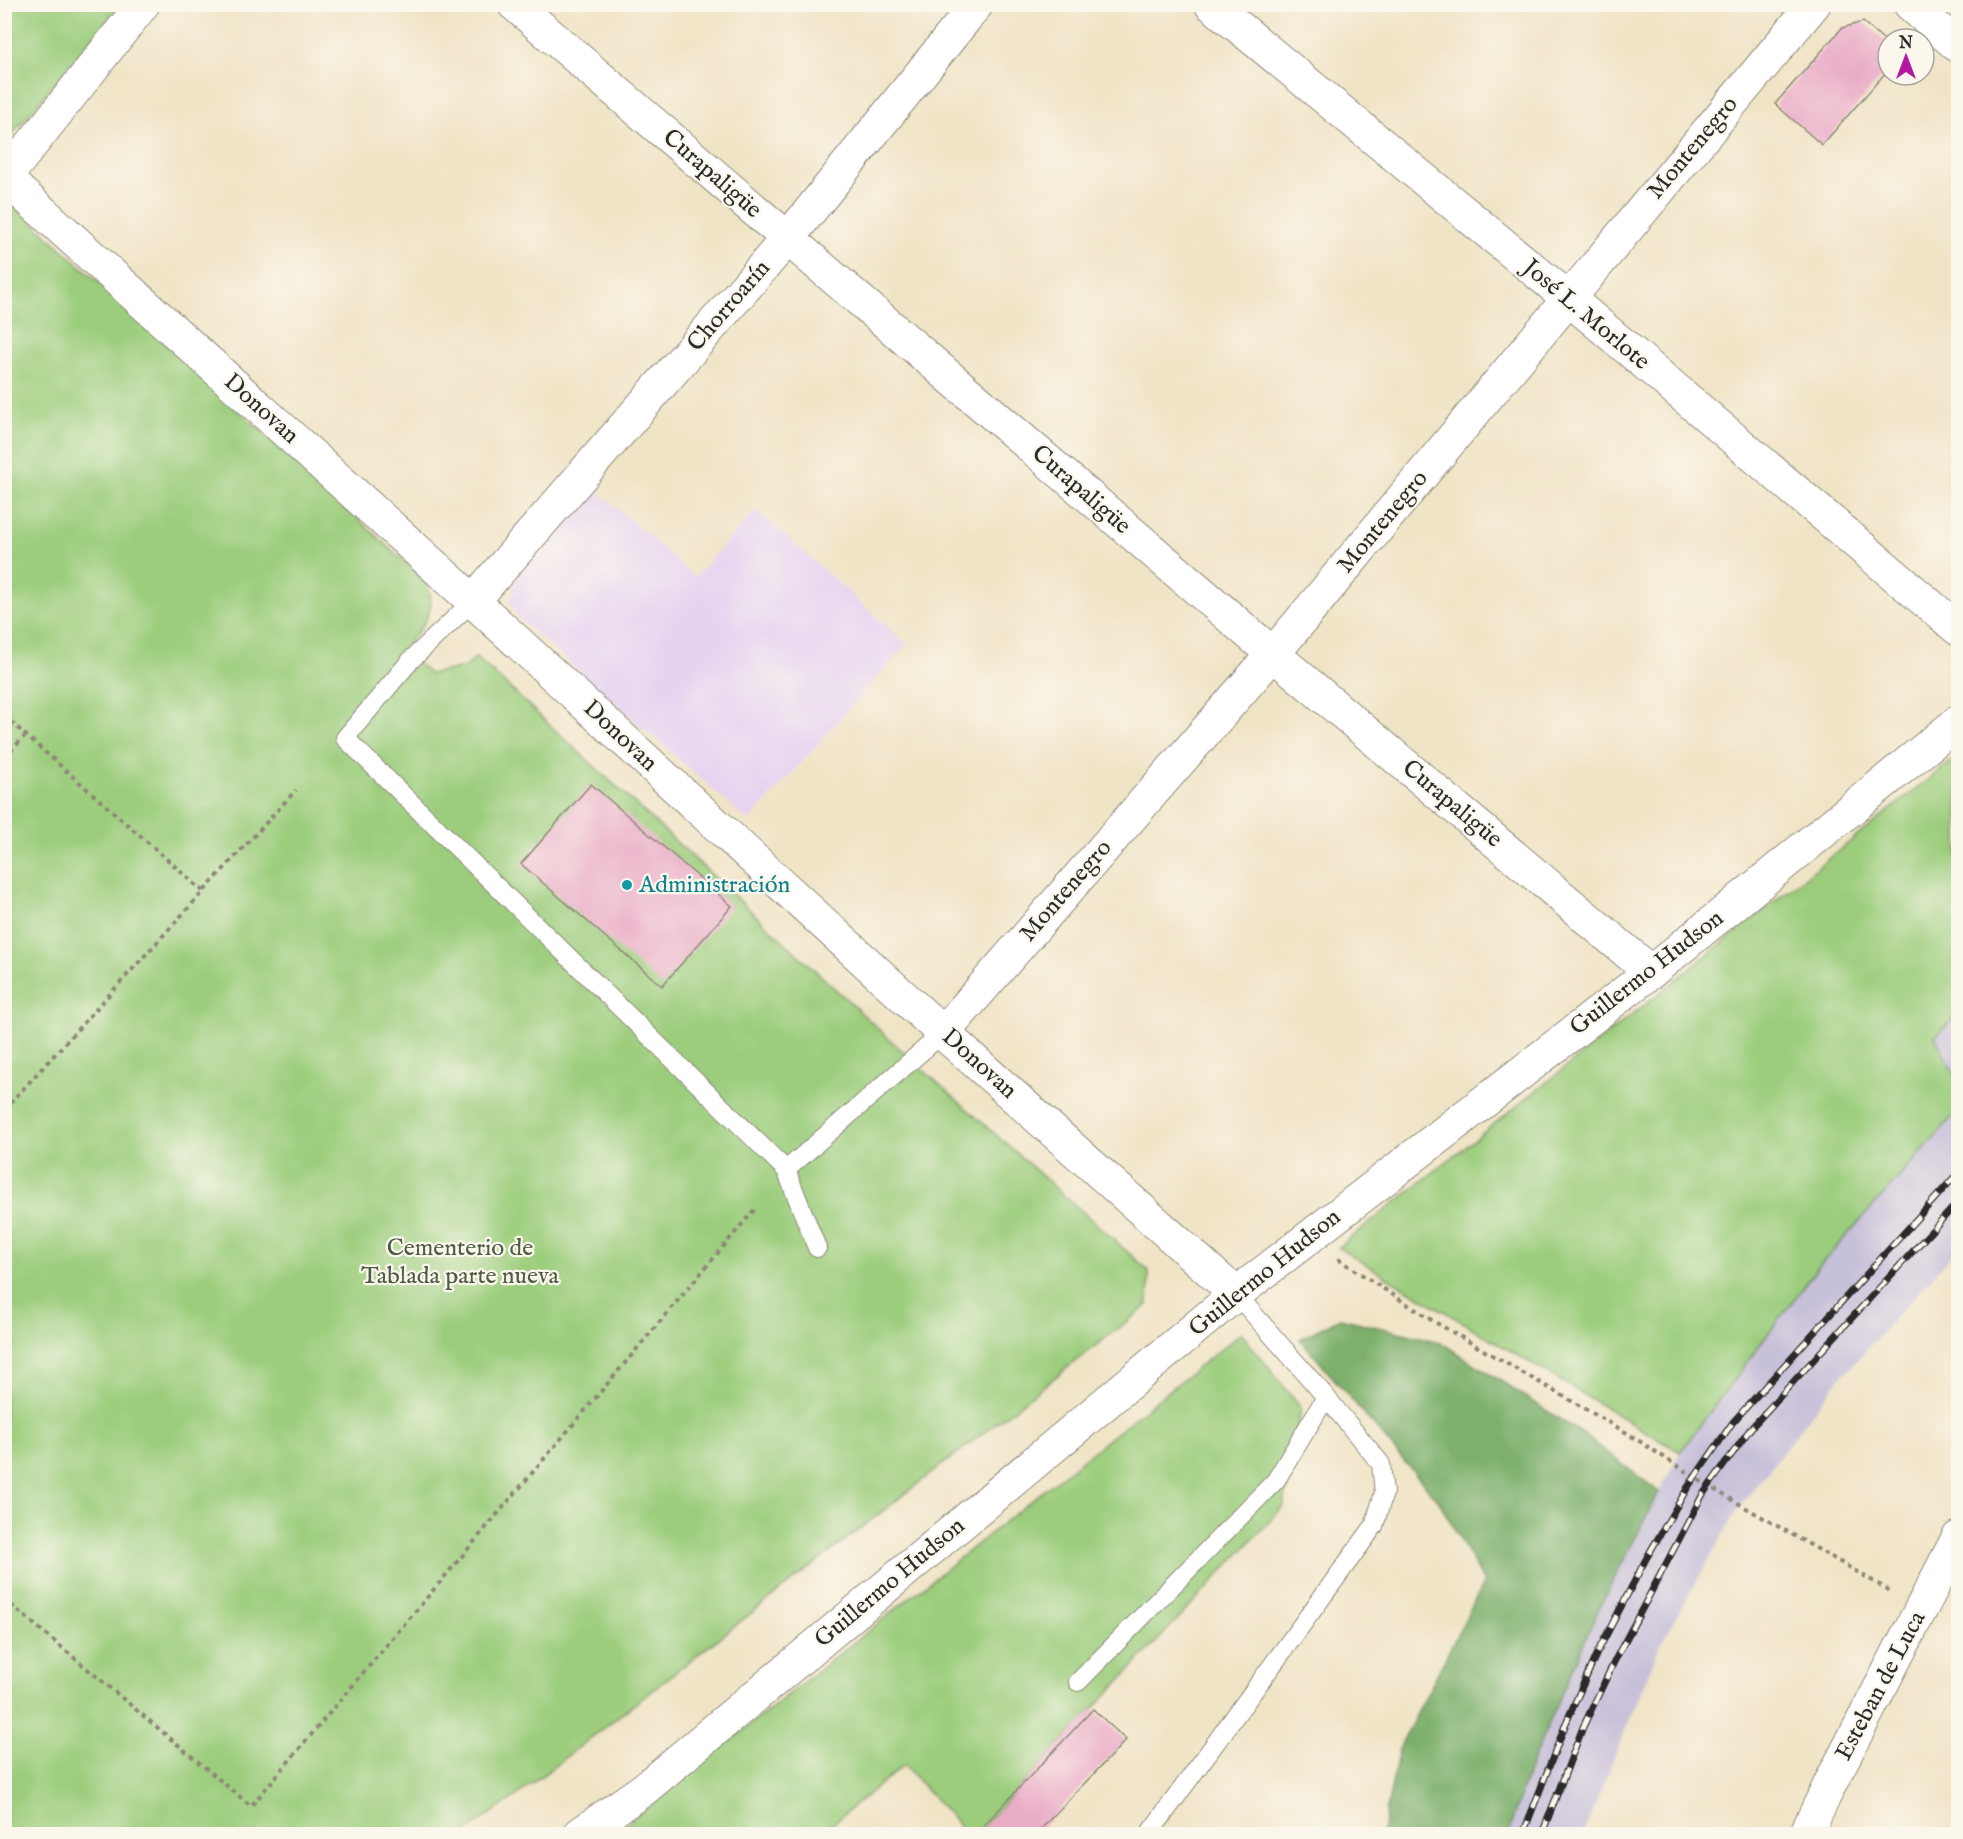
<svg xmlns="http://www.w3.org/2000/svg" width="1963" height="1839" font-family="'IM FELL English',serif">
<rect width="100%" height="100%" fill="#fbf7ec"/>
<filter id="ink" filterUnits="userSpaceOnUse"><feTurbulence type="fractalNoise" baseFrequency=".0167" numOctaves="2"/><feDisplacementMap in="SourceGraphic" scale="12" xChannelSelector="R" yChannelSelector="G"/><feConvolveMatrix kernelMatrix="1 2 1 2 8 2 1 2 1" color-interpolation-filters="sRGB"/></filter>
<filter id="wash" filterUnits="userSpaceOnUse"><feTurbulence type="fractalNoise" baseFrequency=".008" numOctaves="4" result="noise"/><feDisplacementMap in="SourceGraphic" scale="24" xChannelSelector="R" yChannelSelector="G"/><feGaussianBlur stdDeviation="1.35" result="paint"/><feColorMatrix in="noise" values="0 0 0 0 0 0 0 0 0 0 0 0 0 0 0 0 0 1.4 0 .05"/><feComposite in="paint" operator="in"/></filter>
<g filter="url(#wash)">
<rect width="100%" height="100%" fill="#f0e4c6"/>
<polygon fill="#e5d3f1" points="595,489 695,577 756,510 907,644 749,821 516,616 510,601 516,578"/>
<g fill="#c7c0d9">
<polygon points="1958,1014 1958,1081 1935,1037"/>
<polygon points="1958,1111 1958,1248 1836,1383 1738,1509 1660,1645 1583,1834 1508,1834 1528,1771 1600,1606 1680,1452 1815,1271"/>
</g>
<g fill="#9ccd7d" stroke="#647c54" stroke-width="1.5">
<polygon points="5,4 120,5 5,143 4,5"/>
<path d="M4 196 417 573C420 578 426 583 428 588 439 612 416 634 402 651L430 674 466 667 476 657 911 1059 1149 1271 1148 1305 512 1799 462 1834H5Z"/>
<polygon points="1958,756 1958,1014 1935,1037 1958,1081 1958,1111 1815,1271 1680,1452 1338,1248"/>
<polygon points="1241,1333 1301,1408 1284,1506 976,1834 967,1834 904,1765 820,1834 614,1834"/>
</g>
<polygon fill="#7db06c" stroke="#546e4c" stroke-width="1.5" points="1340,1318 1440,1342 1583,1434 1659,1492 1600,1606 1528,1771 1508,1834 1382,1834 1399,1749 1484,1582 1440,1503 1300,1339"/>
<g id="blocks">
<g fill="#eaadc8">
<polygon points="1863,22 1888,43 1888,70 1822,145 1775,104 1842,28"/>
<polygon points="591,784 732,906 662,986 521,864"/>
<polygon points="1093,1709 1126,1740 1036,1834 976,1834"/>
</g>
</g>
</g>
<g filter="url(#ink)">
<use href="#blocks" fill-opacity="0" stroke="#8e8878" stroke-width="1.5"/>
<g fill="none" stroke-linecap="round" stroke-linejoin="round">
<defs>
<g id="lane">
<polyline points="473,601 411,660 345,738 786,1170 817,1248"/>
<polyline points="786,1170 943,1033"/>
<polyline points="1078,1682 1276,1480 1326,1397"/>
<polyline points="1149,1834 1374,1526 1384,1493 1381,1464 1326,1397 1236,1294"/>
</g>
<g id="street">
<polyline points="143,4 5,178 473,601 943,1033 1236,1294"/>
<polyline points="514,4 1273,654 1651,972"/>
<polyline points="1211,4 1568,298 1958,629"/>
<polyline points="1910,4 1958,46"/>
<polyline points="473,601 788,238 977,4"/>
<polyline points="943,1033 1273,654 1814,4"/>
<polyline points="580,1834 644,1789 1236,1294 1651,972 1958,722"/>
<polyline points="1806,1834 1833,1778 1958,1538"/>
</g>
</defs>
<use href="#lane" stroke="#8e8878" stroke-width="20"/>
<use href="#street" stroke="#8e8878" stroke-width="35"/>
<g stroke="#8e8878" stroke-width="4" stroke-dasharray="4.5 4.5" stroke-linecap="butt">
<polyline points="4,716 203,891"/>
<polyline points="4,758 26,735"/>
<polyline points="4,1110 296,790"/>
<polyline points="1338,1259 1433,1321 1627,1433 1708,1486 1892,1592"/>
<polyline points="4,1599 251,1806 755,1209"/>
</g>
<use href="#lane" stroke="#fff" stroke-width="18"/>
<use href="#street" stroke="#fff" stroke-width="33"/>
<defs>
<g id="rail">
<polyline points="1523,1834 1566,1723 1596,1655 1647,1557 1688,1487 1733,1422 1958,1173"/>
<polyline points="1542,1834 1583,1727 1615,1660 1703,1494 1751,1428 1958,1202"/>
</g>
</defs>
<use href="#rail" stroke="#2b2b2b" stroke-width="7"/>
<use href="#rail" stroke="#fbf7ec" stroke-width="4.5" stroke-dasharray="14" stroke-linecap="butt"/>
</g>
</g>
<circle fill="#0f9aa8" stroke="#fbf7ec" stroke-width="2" cx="627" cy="885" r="6"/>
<g text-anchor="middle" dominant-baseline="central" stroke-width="4.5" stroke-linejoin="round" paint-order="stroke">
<g font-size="24" fill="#2b2b2b" stroke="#fbf7ec">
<text transform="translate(1693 148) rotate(-50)">Montenegro</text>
<text transform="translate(712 174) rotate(41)">Curapaligüe</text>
<text transform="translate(729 306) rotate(-49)">Chorroarín</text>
<text transform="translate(1586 315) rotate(40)">José L. Morlote</text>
<text transform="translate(261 409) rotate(42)">Donovan</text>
<text transform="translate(1081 490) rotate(41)">Curapaligüe</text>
<text transform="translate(1383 522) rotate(-50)">Montenegro</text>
<text transform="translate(620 736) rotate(43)">Donovan</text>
<text transform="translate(1452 804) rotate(40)">Curapaligüe</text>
<text transform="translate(1066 891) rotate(-49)">Montenegro</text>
<text transform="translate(1647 973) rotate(-38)">Guillermo Hudson</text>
<text transform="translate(979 1064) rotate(42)">Donovan</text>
<text transform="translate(1265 1273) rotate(-39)">Guillermo Hudson</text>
<text transform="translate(890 1583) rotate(-40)">Guillermo Hudson</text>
<text transform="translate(1881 1686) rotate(-62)">Esteban de Luca</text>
</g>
<g font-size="24" fill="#0d838f" stroke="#fbf7ec" text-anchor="start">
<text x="639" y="885">Administración</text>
</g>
<g font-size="24" fill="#4d5c44" stroke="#fbf7ec">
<text x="460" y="1248">Cementerio de<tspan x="460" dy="28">Tablada parte nueva</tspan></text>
</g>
</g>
<rect width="1963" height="1839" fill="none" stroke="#fbf7ec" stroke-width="24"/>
<g transform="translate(1906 57)"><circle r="28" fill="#fbf7ec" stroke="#a8a59f" stroke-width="1.5"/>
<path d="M0-4.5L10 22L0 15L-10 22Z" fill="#b5179e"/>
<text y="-9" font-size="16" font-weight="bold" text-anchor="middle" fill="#2b2b2b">N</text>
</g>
</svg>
